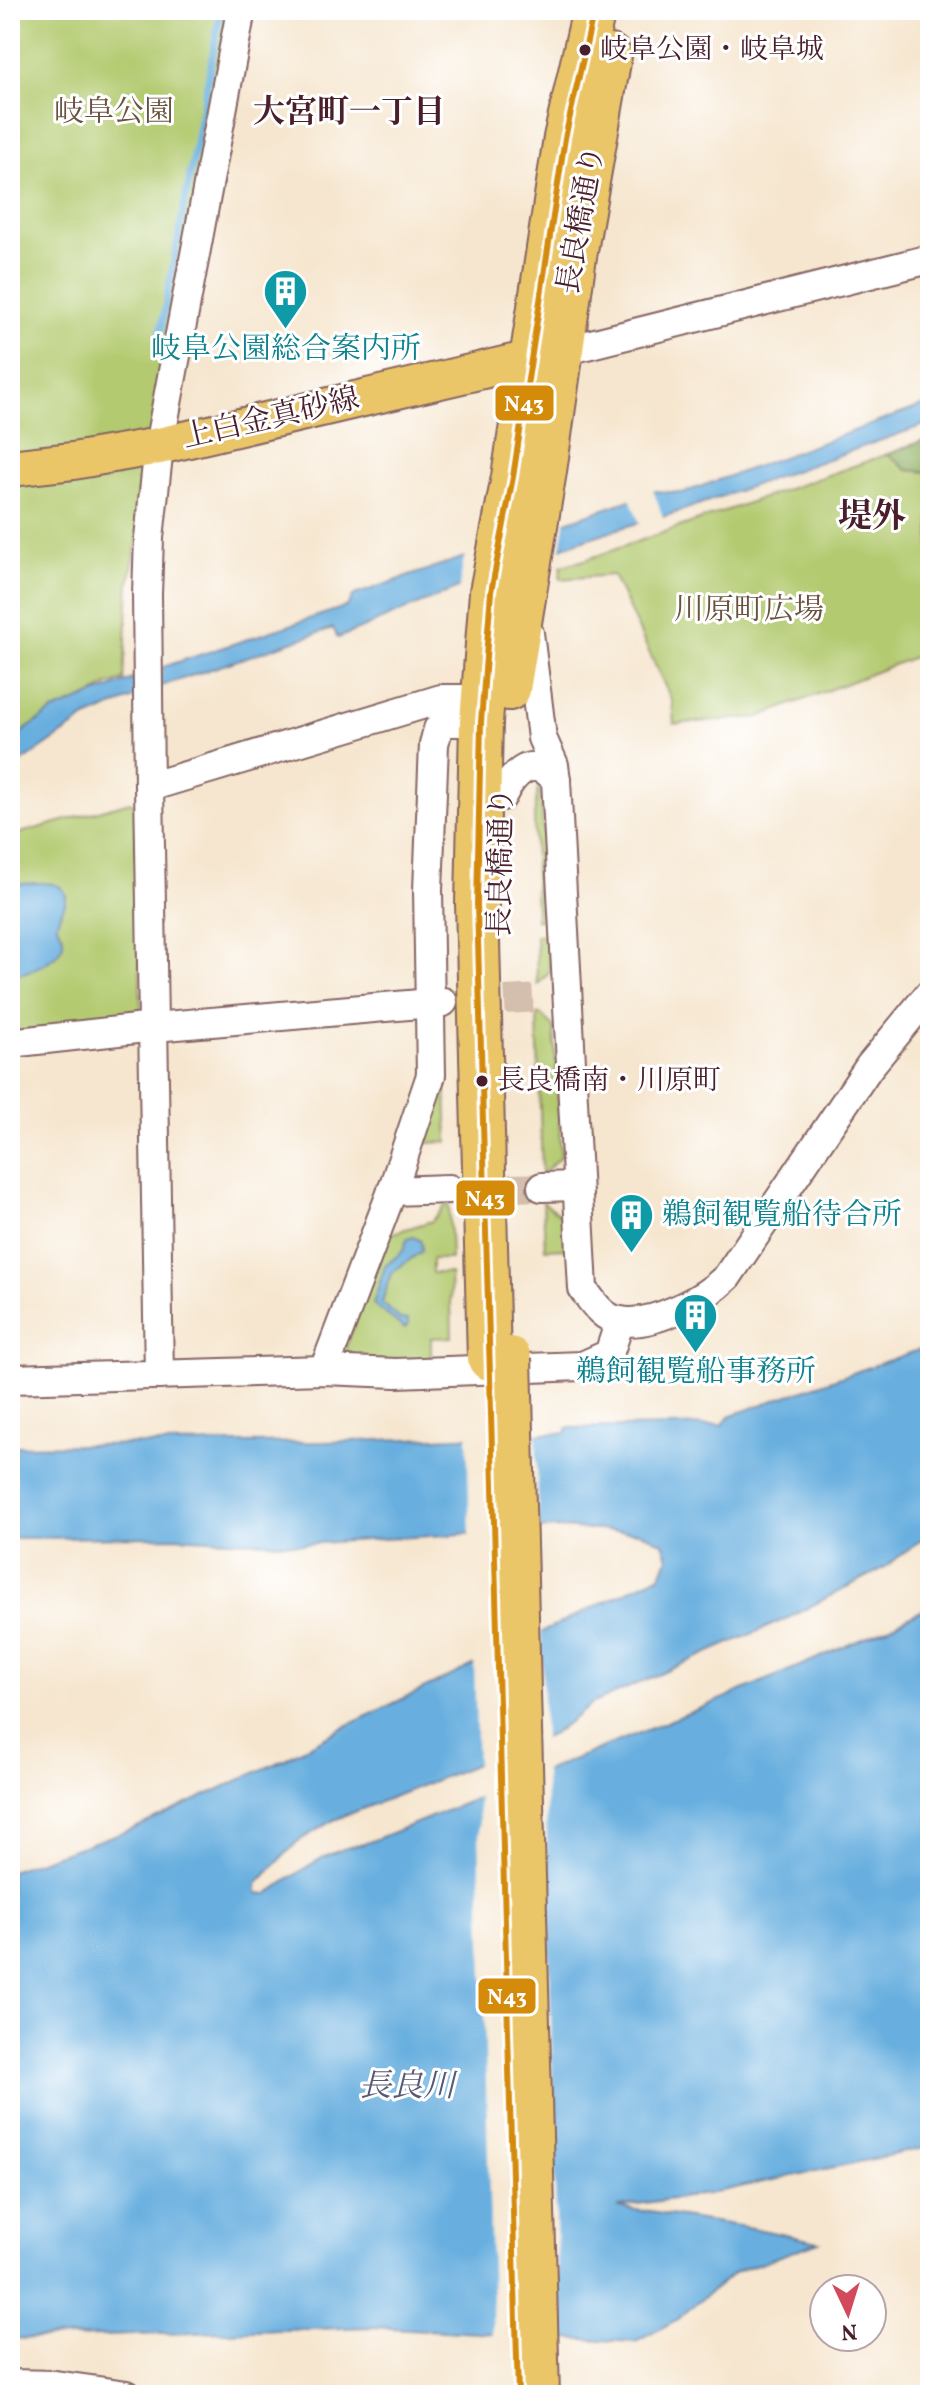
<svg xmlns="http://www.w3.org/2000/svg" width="940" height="2405" font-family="Vollkorn,'Noto Serif JP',serif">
<rect width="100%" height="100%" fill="#fff"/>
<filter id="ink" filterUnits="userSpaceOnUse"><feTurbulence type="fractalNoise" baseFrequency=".0125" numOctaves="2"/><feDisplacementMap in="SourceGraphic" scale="16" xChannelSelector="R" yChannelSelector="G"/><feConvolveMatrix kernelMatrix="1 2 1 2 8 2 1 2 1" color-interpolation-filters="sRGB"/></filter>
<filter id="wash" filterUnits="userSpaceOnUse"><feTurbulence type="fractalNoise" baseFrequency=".006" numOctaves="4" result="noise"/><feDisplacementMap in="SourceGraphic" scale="32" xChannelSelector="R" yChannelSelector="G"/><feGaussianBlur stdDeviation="1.8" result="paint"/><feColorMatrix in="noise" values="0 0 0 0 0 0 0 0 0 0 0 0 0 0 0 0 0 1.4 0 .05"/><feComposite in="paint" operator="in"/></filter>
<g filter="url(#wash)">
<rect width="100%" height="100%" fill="#f6e6cf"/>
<g fill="#b3ca6f" stroke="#7e744d" stroke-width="2">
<polygon points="10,10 240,10 129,583 124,680 108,685 10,743"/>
<polygon points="888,454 907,470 930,472 930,667 919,655 759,717 674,724 672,701 613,575 560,579 561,566 585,560"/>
<polygon points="538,787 541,796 548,919 536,920 534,816"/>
<polygon points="130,802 135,805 141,1008 128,1021 10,1032 10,836"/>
<polygon points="548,934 550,972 537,985 536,935"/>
<polygon points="540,1014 554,1027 561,1156 542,1175 537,1015"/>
<polygon points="445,1065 448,1142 426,1143 426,1141"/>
<polygon points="449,1202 451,1259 432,1259 432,1273 450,1273 452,1337 431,1338 431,1360 357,1362 349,1357 346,1347 389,1234 432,1221"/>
<polygon points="543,1202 567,1220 568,1248 545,1249"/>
</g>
<polygon fill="#8eae62" stroke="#6c6646" stroke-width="2" points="930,438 930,472 907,470 888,454"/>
<g fill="#68afdf" stroke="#596785" stroke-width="2">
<path d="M930 403V423L672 514C557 542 448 593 338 638L333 628 164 685 86 718 10 770V740L53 711 163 667 348 606 354 595 656 491 683 493Z"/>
<path d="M14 879 20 884C33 883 68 878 66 900 64 910 57 915 57 926 81 953 30 973 10 976V880Z"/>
<polygon points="413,1237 421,1241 422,1251 391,1273 382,1303 400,1319 408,1320 408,1326 404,1328 373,1304 385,1266 403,1251 407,1239"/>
<path d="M930 1346V1533L884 1568 788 1618 593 1703 553 1734 334 1820 297 1842 257 1884V1893L268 1894C298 1873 327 1849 364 1844L701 1708 886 1629 930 1606V2147L707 2194 617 2207 752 2228 819 2242 735 2272 676 2320 636 2342 373 2327 10 2339V1871L135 1828 285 1759 338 1730 661 1575 668 1558 663 1543 640 1532 555 1528 303 1544 173 1537 10 1538V1446L325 1442 567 1433V1428L723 1425 729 1416Z"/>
</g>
<g fill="#f6e6cf">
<polygon points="653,490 664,520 641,526 630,498"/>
<polygon points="566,518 560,554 458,593 465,553"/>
<polygon points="536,1430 539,1533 470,1537 467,1433"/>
<polygon points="541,1628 544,1741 477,1768 474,1661"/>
<polygon points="545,1767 559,2341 493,2338 478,1794"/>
</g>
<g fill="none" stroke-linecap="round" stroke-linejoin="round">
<polyline stroke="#68afdf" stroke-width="7" points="159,340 221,10"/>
</g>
</g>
<g filter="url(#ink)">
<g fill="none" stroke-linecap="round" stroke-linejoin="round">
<g stroke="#d4beae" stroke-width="28" stroke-dasharray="28 14" stroke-linecap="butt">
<polyline points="463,1002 543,998"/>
<polyline points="467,1189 542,1187"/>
</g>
<defs>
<g id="minor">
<polyline points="547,355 930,259"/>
<path d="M529 633 542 738 554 765 556 780 583 1289C592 1301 603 1319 620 1321 653 1327 704 1299 727 1277L869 1067 930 993"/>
<polyline points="149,787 441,699 483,699"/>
<path d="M502 796C514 772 533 753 556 780"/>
<polyline points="10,1043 154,1027 443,1002"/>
<polyline points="542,1187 577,1186"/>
<polyline points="392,1191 449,1189"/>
<polyline points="324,1370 392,1191 431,1075 428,890 434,744 438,729 445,722 481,722"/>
<polyline points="159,1375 149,787 147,594 149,538 159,446 241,10"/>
<polyline points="10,1379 324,1370 396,1373 582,1366 609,1354 620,1321"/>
<polyline points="10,2384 55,2385 127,2395"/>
</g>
<polyline id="major" points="10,468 73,461 159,446 530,359"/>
<g id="highway">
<polyline points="509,689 545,471 575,256 610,56"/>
<polyline points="489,1359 477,904 481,722 491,592 513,477 565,138 594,10"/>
</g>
</defs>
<use href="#minor" stroke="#866564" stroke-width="32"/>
<use href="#major" stroke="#866564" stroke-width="40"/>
<use href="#highway" stroke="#866564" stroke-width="46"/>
<use href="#minor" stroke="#fff" stroke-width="28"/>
<use href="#major" stroke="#ebc669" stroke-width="36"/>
<use href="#highway" stroke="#ebc669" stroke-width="42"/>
<defs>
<polyline id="highway-bridge" points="510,1358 538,2395"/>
</defs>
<use href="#highway-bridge" stroke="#866564" stroke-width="46" stroke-linecap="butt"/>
<use href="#highway-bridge" stroke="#ebc669" stroke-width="42"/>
<defs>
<polyline id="bus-1" points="518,2395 477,904 481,722 491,592 513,477 565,138 594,10"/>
</defs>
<use href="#bus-1" stroke="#fff" stroke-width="12"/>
<use href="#bus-1" stroke="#d48b09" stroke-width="6"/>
</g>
</g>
<defs>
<symbol id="building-pin" viewBox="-11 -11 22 30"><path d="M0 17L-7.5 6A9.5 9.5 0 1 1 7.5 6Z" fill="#0f9aa8" stroke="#fff"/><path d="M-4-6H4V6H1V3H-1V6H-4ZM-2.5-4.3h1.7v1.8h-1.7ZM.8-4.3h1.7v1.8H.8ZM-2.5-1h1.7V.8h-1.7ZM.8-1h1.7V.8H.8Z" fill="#fff"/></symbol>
</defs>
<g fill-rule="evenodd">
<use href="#building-pin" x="260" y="266" width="51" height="69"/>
<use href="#building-pin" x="606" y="1190" width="51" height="69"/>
<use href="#building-pin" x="670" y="1290" width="51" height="69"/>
</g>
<g fill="#4a1f2b" stroke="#fff" stroke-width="3">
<circle cx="585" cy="50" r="7"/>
<circle cx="482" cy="1081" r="7"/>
</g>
<g text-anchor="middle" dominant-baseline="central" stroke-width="6" stroke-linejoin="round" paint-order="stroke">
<g font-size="28" fill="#4a1f2b" stroke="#fff" text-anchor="start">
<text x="600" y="50">岐阜公園・岐阜城</text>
<text x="497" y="1081">長良橋南・川原町</text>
</g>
<g font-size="30" fill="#6a523f" stroke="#fff">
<text x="114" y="113">岐阜公園</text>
<text x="749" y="611">川原町広場</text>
</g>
<g font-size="30" fill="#4a1f2b" stroke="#fff">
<text transform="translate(582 220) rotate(-80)">長良橋通り</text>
<text transform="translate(271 419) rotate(-13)">上白金真砂線</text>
<text transform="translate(502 862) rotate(-89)">長良橋通り</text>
</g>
<g font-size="30" fill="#0d838f" stroke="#fff">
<text x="286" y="350">岐阜公園総合案内所</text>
<text x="662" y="1216" text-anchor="start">鵜飼観覧船待合所</text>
<text x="696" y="1373">鵜飼観覧船事務所</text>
</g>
<g font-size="32" font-weight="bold" fill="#4a1f2b" stroke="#fff">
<text x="349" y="114">大宮町一丁目</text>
</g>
<g font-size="32" font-style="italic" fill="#565973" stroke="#fff">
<text x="407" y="2088">長良川</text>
</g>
<g font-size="34" font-weight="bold" fill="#4a1f2b" stroke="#fff">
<text x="872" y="518">堤外</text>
</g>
</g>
<g stroke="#fff" stroke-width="3">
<rect x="494" y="384" width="61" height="38" rx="8" fill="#d48b09"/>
<rect x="455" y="1179" width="61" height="38" rx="8" fill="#d48b09"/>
<rect x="477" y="1977" width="60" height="38" rx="8" fill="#d48b09"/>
</g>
<g font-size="22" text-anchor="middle" font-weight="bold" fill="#fff">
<text x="524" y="411">N43</text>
<text x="485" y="1206">N43</text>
<text x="507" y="2004">N43</text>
</g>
<rect width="940" height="2405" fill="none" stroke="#fff" stroke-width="40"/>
<g transform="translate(848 2313) rotate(176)"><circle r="38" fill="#ffffff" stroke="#b7a5aa" stroke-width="2"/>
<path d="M0-6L14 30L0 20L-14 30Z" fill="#d1495b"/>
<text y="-12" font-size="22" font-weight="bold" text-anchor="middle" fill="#4a1f2b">N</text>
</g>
</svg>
